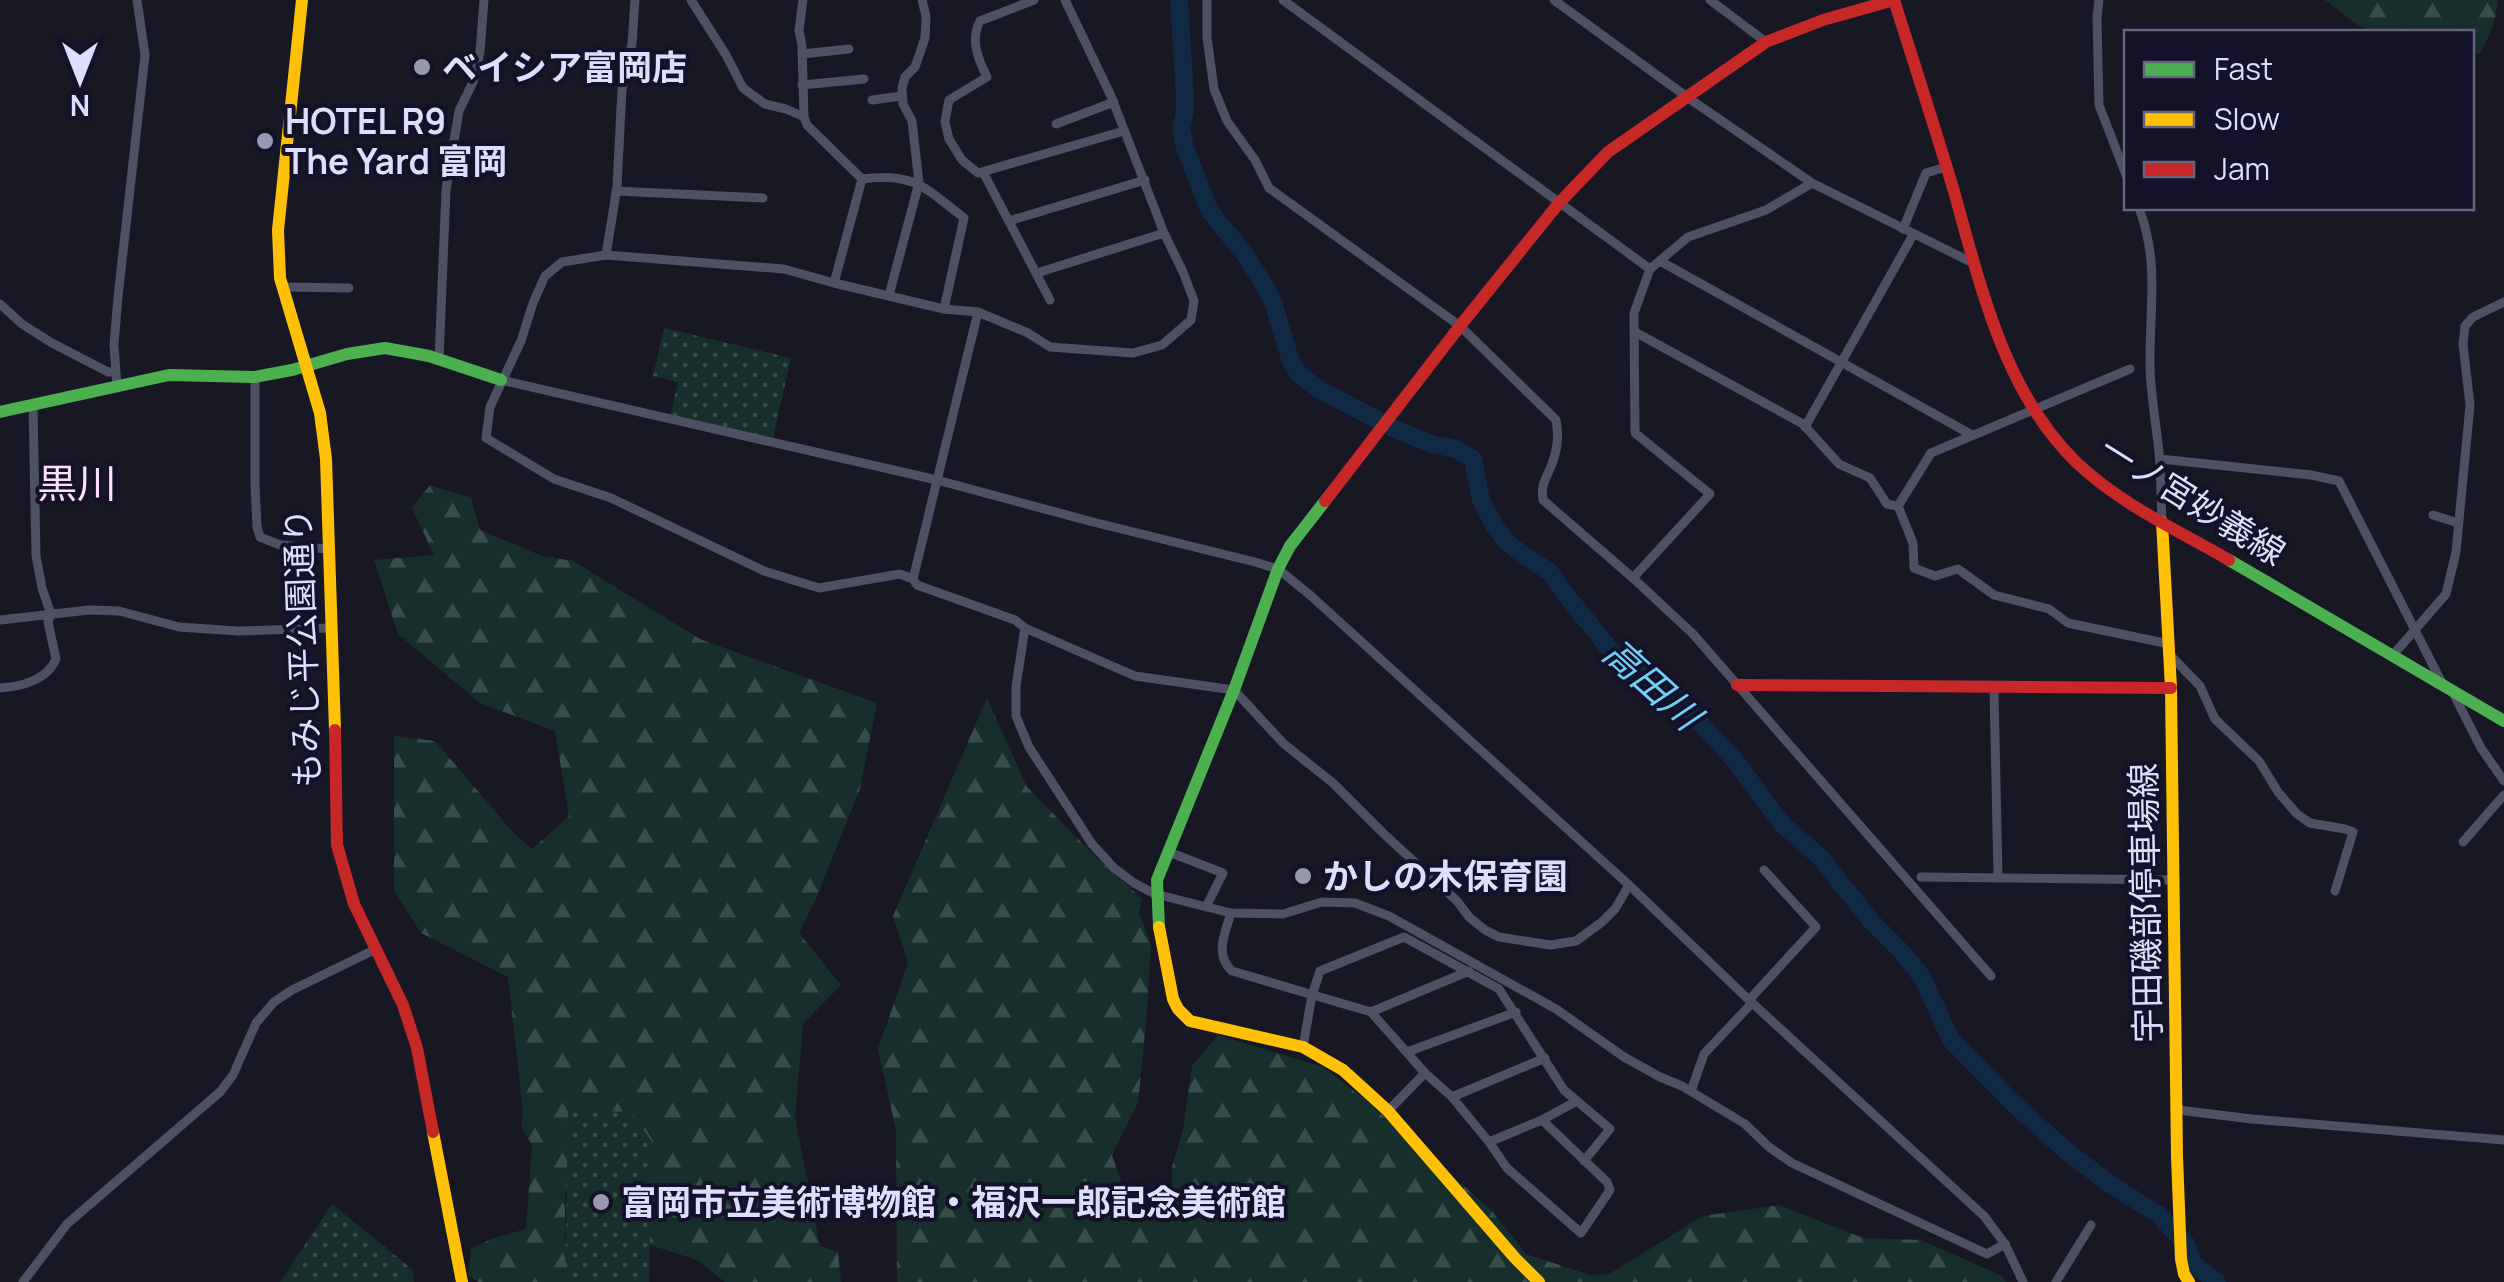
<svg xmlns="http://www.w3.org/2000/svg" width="2504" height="1282" font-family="Manrope,'Noto Sans JP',sans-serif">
<defs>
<pattern id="forest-firs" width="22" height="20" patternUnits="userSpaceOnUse" patternTransform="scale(2.5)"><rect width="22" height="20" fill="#162f2c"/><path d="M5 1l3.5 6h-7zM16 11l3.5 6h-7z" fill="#374d4c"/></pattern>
<pattern id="park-dots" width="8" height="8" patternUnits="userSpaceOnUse" patternTransform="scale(2.5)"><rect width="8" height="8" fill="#162f2c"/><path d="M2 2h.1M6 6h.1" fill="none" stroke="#374d4c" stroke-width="1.8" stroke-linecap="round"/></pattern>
</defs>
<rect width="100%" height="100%" fill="#181724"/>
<g fill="url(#forest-firs)">
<path d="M2325 0H2498C2496 21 2490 35 2480 53L2472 55V32H2372L2358 25Z"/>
<polygon points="430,485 471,498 480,530 542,556 573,561 700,639 877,703 860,789 817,896 799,933 841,985 803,1024 795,1117 820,1246 838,1252 841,1282 725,1282 697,1260 644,1243 587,1189 565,1192 565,1246 579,1251 572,1282 478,1282 468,1275 471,1249 491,1239 526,1229 532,1145 521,1127 523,1111 508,977 421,933 394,890 394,736 435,741 512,831 532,849 569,816 555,731 480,703 398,634 374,560 434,555 412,508"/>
<polygon points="987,698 1027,787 1090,851 1142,899 1139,913 1151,944 1147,1012 1138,1103 1112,1155 1134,1219 1173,1216 1172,1167 1183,1129 1192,1066 1218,1035 1323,1067 1363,1098 1491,1210 1526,1254 1590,1275 1609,1274 1703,1216 1779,1205 1863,1238 1921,1240 2002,1276 2006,1282 897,1282 896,1130 878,1049 908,963 893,916"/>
</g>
<g fill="url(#park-dots)">
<polygon points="664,328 791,358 772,442 670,418 678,382 653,376"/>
<polygon points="568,1110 631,1112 652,1142 649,1282 565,1282"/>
<polygon points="332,1204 412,1269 414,1282 280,1282"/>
</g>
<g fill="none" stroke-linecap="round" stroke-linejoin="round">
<polyline stroke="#102a43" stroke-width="18" points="1179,0 1185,96 1185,112 1181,128 1185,148 1209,210 1246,256 1264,285 1273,302 1291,362 1299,374 1320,390 1397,430 1432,444 1456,449 1473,459 1481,500 1495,527 1509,544 1526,557 1550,572 1563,591 1616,657 1679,701 1734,759 1783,825 1820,857 1871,921 1904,954 1922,977 1951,1040 2014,1104 2065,1150 2110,1184 2159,1215 2186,1244 2193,1264 2217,1282"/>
<g stroke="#4e5064" stroke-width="9">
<polyline points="691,0 726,55 743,88 765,104 786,109 804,117"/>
<path d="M803 0 799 30 802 46 804 117 807 125 862 179C915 172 925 188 964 218L944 309"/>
<path d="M1034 0 980 21C970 40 978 59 987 77L949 100 945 122 949 139 962 160 978 173 1124 131"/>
<path d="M1207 0V37L1214 89 1227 121 1255 160 1269 188 1460 326 1556 420C1559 435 1558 447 1553 461 1548 476 1540 484 1543 500L1633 578 1693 634 1991 976"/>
<polyline points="1283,0 1650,269"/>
<polyline points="1554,0 1687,97 1812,183 1975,264"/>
<polyline points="1710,0 1766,42"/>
<polyline points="2099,0 2097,18 2099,105 2126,175"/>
<polyline points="802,54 849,49"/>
<polyline points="802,85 864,79"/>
<polyline points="872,100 902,96"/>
<polyline points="1056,124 1114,102"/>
<polyline points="983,172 1050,300"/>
<polyline points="616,191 763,198"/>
<path d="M2139 208C2160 263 2149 311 2150 368 2151 396 2156 424 2159 452 2161 475 2161 499 2162 522"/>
<polyline points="1009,221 1145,180"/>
<polyline points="1903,229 1926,173 1946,167"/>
<polyline points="606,255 617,187 622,89 632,44 635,0"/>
<polyline points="1660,261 1972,435"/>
<polyline points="1037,273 1164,233"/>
<polyline points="834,283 862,179"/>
<polyline points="282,287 349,288"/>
<polyline points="889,295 919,183 912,121 903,104 902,88 905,77 915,67 925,38 926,16 922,0"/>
<polyline points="0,304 22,324 52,343 108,372 114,372"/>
<polyline points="978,312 1028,333 1050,347 1133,353 1162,345 1191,320 1194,301 1183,272 1164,233 1111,96 1065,0"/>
<polyline points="1635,332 1803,424 1839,464 1870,478 1887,504 1898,506 1931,453 2130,369"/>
<polyline points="439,359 446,190 459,111 473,82 480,52 484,0"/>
<polyline points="255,377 255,484 257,527 260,537 280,545 328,549"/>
<polyline points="501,380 937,480 1089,521 1255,562 1278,569 1310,595 1629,885 1749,1000 1984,1216 2005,1244 2023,1282"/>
<polyline points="117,387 114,345 118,297 145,55 137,0"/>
<polyline points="1805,427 1913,235"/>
<polyline points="2160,459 2311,475 2339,481 2442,683"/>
<polyline points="1898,506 1913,543 1914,568 1935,576 1958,569 1994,595 2049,609 2068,623 2169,644"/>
<polyline points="2433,515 2458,523"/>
<polyline points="1633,578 1710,494 1635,433 1634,313 1650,269 1688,237 1766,210 1812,183"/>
<polyline points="913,579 978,312 944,309 834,283 784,269 606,255 562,262 545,276 533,303 521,341 490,407 486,438 554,479 611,498 764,571 819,588 900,574 913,579 917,585 1015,620 1025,628 1135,676 1234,690 1284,744 1333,783 1384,834 1457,901 1469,917 1485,930 1499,937 1550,945 1576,941 1602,922 1615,909 1629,885"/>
<polyline points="0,620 89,610 119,611 179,627 238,631 331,628"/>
<polyline points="1025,628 1016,686 1016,716 1029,747 1092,844 1114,868 1134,883 1155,894 1231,913 1283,914 1322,902 1355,903 1389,916 1556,1009 1624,1057 1660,1077 1682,1086 1745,1124 1769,1147 1792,1163 1987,1254 2005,1244"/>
<polyline points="2170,655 2200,686 2215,719 2259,761 2278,792 2297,814 2310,823 2345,829 2353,832 2335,891"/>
<polyline points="2393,655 2446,594 2456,552 2470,405 2463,344 2465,326 2473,317 2504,302"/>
<path d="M0 688C21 687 47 680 56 659L48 622 51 614 42 588 36 556 33 405"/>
<polyline points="1994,688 1998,878"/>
<polyline points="2453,693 2481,748 2504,781"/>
<polyline points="2463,842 2504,795"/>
<polyline points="1169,852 1223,873 1206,907"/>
<polyline points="1921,877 2175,880"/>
<path d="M1231 913C1225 934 1214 954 1232 971L1371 1012 1425 1073 1452 1097 1489 1142 1507 1168 1581 1233 1610 1190 1607 1182 1542 1120 1489 1142"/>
<polyline points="1749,1000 1816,927 1764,870"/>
<polyline points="1371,1012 1469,971"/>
<polyline points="1303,1047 1312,995 1320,971 1404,937 1499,989 1564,1090 1610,1129 1584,1161"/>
<polyline points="1407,1052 1516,1012"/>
<polyline points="1691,1091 1704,1054 1752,1003"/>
<polyline points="1452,1097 1545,1058"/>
<polyline points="2178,1110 2252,1119 2504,1140"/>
<polyline points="1388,1111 1425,1073"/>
<polyline points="1542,1120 1577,1101"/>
<polyline points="23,1282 67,1224 220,1092 233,1075 256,1023 274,1002 292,990 376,949"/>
<polyline points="2056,1282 2091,1225"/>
</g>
<g stroke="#4caf50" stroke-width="12">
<polyline points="0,412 169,375 254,377 292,370 347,354 385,348 429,356 501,380"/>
<polyline points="2229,560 2504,721"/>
<polyline points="1159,927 1157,880 1234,690 1278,569 1290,546 1325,501"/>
</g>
<g stroke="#ffc107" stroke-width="12">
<polyline points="302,0 278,230 280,278 320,413 326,459 335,730"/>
<polyline points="2162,522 2171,688 2177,1157 2181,1259 2184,1274 2189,1282"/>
<polyline points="1159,927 1173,999 1178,1009 1190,1021 1303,1047 1343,1070 1388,1111 1515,1258 1539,1282"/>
<polyline points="433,1132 462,1282"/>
</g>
<g stroke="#c62828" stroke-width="12">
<path d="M1894 0C1914 63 1934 125 1953 188 1980 283 2003 391 2076 462 2120 504 2177 530 2229 560"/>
<polyline points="1325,501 1460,326 1559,203 1608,152 1766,42 1823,20 1894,0"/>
<polyline points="1737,685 2171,688"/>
<polyline points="335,730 337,845 354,904 403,1005 417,1048 433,1132"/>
</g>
</g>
<g fill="#9898b1" stroke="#131229" stroke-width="4">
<circle cx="422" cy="67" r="10"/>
<circle cx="265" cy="141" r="10"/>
<circle cx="1303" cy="876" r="10"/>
<circle cx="601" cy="1202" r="10"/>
</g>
<g text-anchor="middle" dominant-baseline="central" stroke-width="8" stroke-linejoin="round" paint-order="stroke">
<g font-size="35" font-weight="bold" fill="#dddefd" stroke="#131229" text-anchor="start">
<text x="442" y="67">ベイシア富岡店</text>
<text x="285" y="121">HOTEL R9<tspan x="285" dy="40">The Yard 富岡</tspan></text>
<text x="1323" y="876">かしの木保育園</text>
<text x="621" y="1202">富岡市立美術博物館・福沢一郎記念美術館</text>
</g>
<g font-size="35" fill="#dddefd" stroke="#131229">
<text transform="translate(2193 500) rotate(32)">一ノ宮妙義線</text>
<text transform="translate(302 648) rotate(-92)">もみじ平公園通り</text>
<text transform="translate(2145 903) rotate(-91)">宇田磯部停車場線</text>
</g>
<g font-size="38" font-style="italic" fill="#71cff6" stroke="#131229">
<text transform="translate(1653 683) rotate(42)">高田川</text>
</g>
<g font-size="40" fill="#fddff7" stroke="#131229">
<text x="77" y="482">黒川</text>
</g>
</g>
<rect x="2124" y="30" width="350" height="180" fill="#131229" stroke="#64647e" stroke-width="2.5"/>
<rect x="2144" y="62" width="50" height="15" fill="#4caf50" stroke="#64647e" stroke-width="2.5"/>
<text x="2214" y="80" font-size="30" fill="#dddefd">Fast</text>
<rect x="2144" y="112" width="50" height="15" fill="#ffc107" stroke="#64647e" stroke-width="2.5"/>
<text x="2214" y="130" font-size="30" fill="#dddefd">Slow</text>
<rect x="2144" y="162" width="50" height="15" fill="#c62828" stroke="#64647e" stroke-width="2.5"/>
<text x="2214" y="180" font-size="30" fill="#dddefd">Jam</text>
<g transform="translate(80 80) rotate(180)" stroke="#131229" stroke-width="8" paint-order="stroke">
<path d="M0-8L18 38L0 25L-18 38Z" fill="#dddefd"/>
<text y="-15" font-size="28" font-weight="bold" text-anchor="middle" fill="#dddefd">N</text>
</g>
</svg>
